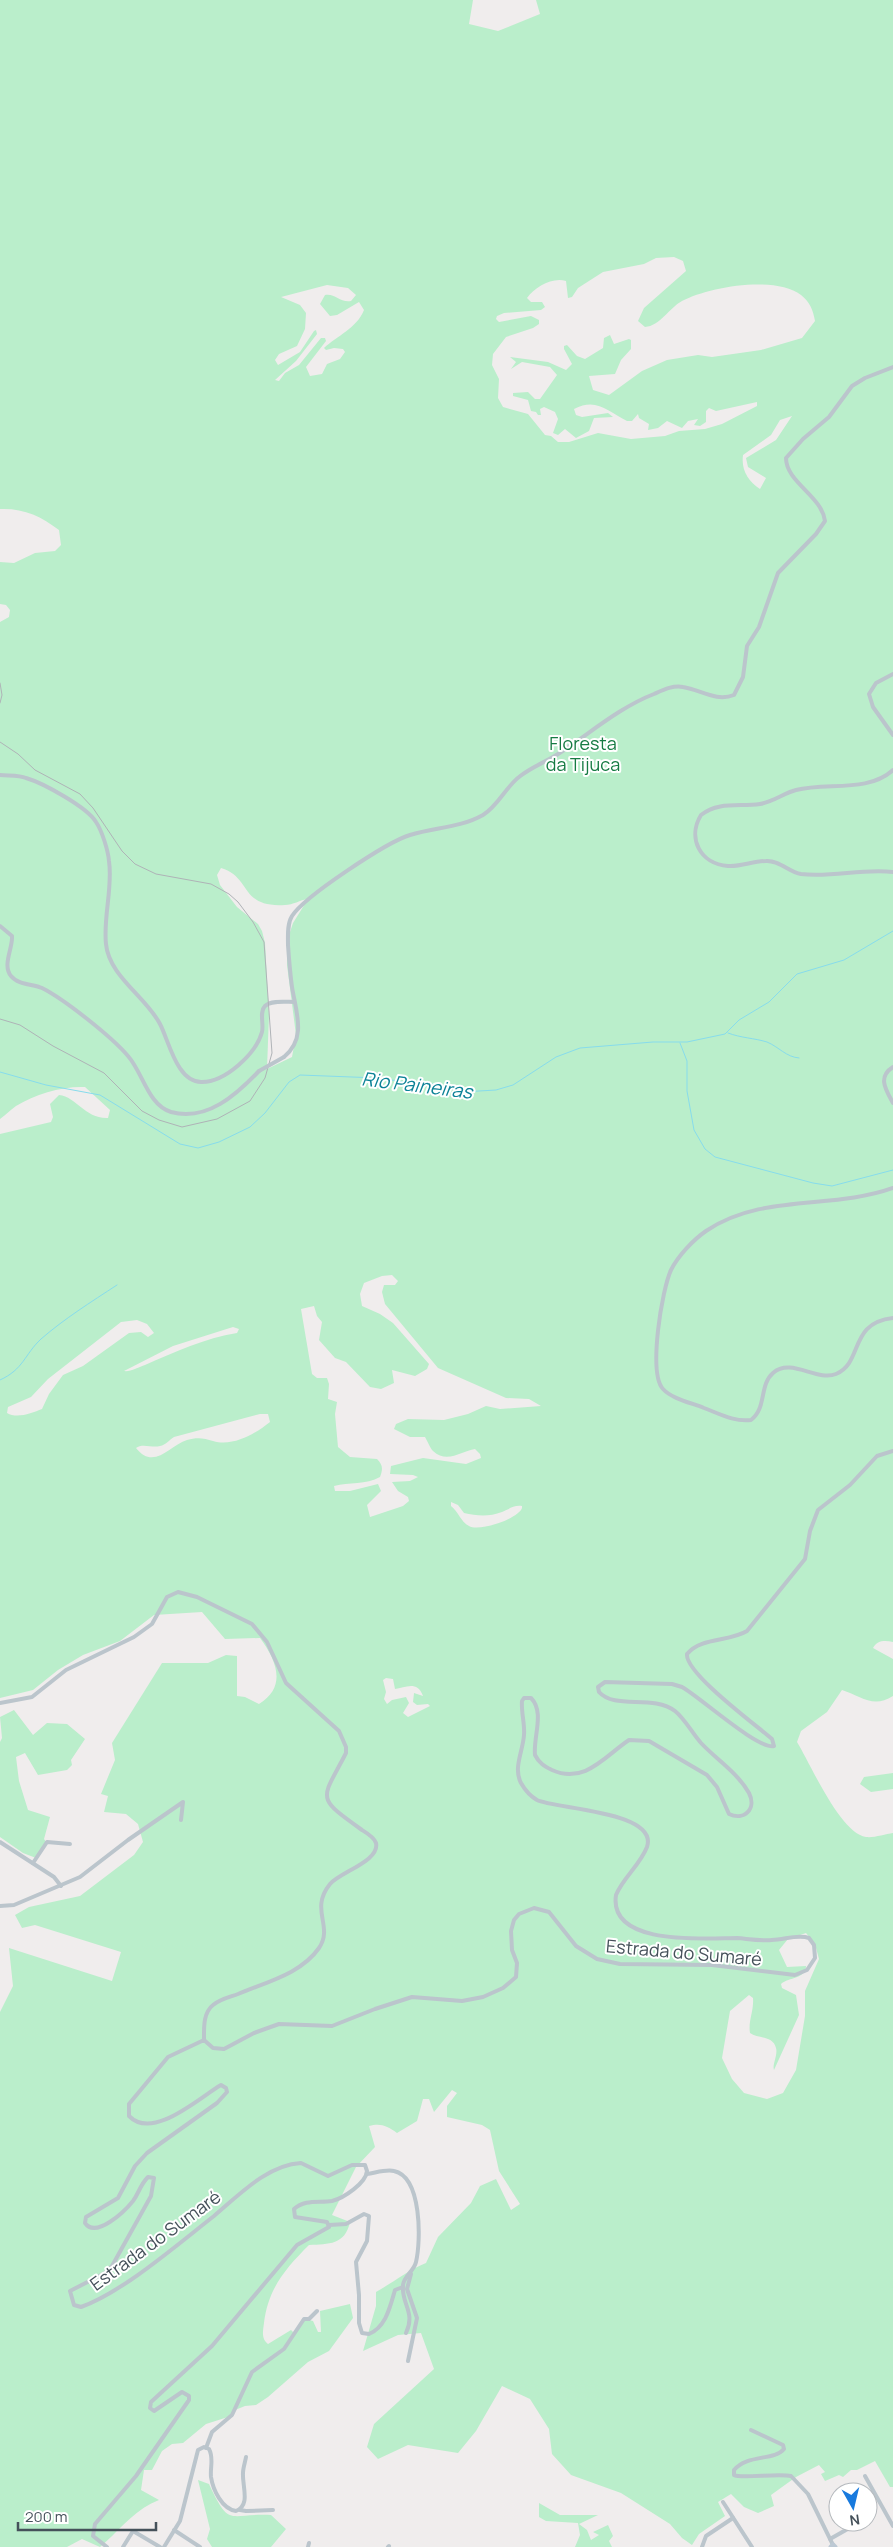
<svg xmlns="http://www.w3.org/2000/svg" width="893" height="2547" font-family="Manrope,sans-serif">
<rect width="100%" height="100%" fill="#f0eded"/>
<g fill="#baeecb" fill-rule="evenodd">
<path d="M0 0H473L469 24 498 31 540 14 536 0H893V1642C885 1640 877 1640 873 1648L893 1659V1696C873 1709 861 1696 842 1690L827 1712 801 1731 797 1742C810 1763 840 1833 866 1837 874 1838 885 1834 893 1833V2487H890L875 2461 857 2470H851L843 2477 839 2475 825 2481 821 2474 825 2472 819 2465 796 2477 771 2495 774 2506 758 2513 744 2507 731 2494 718 2502 725 2516 699 2534 692 2545 682 2538 670 2524 621 2493 571 2475 552 2454 549 2429 530 2399 502 2386 476 2431 458 2453 408 2445 378 2459 367 2447 374 2424 434 2369 421 2333 398 2335 363 2351 376 2306V2292C394 2282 408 2270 426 2263L438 2237 471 2203 480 2186 496 2179 511 2210 520 2204 499 2171 490 2130 482 2125 447 2117V2106L457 2093 452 2090 434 2112 429 2099H423L417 2121 397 2133C387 2126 381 2123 369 2126L375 2147 356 2167 332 2215 350 2222C345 2245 329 2244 309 2245 285 2269 268 2289 264 2323 263 2331 261 2339 268 2344L291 2330 295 2334 305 2319 313 2321 318 2332H321L320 2311 350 2304 353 2318 329 2351 308 2362 268 2397 256 2405 245 2406 235 2410 228 2417 206 2424 183 2443 172 2444 162 2451 152 2470H144L141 2490 159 2500C135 2509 119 2531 100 2547L82 2539 67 2547H0V2012L13 1986 9 1948 112 1981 121 1952 35 1925 22 1928 15 1915 29 1907 80 1896 134 1855 143 1842 138 1824 126 1814 104 1812 108 1796 101 1794 115 1760 112 1743 162 1663H208L226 1655 237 1656V1696L245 1697 259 1704C287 1687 277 1661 260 1638L225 1639 202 1612 154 1615 120 1641 83 1655 58 1670 33 1690 0 1698V1134L51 1122 53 1117 50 1104 59 1095C77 1097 85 1119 108 1118L110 1110 85 1087C62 1086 36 1094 16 1106 10 1110 6 1115 0 1119V622L9 617 10 610 6 605 0 604V562L14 563 35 553 55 551 61 545 59 530C41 516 23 508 0 509ZM674 257 683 261 686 271 644 308 638 321 645 327C660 326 669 308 682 301 708 287 775 275 801 295 810 302 813 310 815 321L802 338 761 350 712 357 698 355 667 360 642 371 609 395 593 390 589 376 615 374 621 360 631 349V340L629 339 614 344 610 335 604 338 603 348 585 359 577 356 567 345 564 346V349L572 364 566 370 548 362 510 357 516 362 511 369 522 362 550 367 557 375 540 399H535L528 392 513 393V396L528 400 531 411 536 412 538 415H541L540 409 544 407 555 412 558 419 553 433 558 435 565 429 576 438 589 431 594 418 613 417 608 413 582 417 576 415 574 409C597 397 608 412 627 421H632L638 414 639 418 649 424 648 430 658 428 667 421 682 428 688 421 698 419 694 425 700 426 706 422V411L709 408 716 411 757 402V406L722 424 705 429 679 431 665 436 631 439 598 433 569 442H558L551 436 545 435 528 414 503 407 498 398 499 379 492 365 493 354 506 337 533 328 539 324V320L531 316 499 322 496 319 497 316 504 313 541 310 545 307 542 302H531L527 298C535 287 552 277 566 281L568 298 572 297 578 288 603 272 644 264 656 258ZM327 285 348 288 356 295 351 301C340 303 335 293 325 295L320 304 330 316 337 315 359 302 364 310C357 328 337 336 324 348L326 350 334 348 343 349 345 352 340 359 327 364 322 374 310 376 306 367 326 341 325 338H321L299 365 285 373 279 381 275 380 296 361 317 334 316 330 314 331 300 352 278 365 275 360 279 354 297 346 305 329 306 313 300 305 281 297ZM792 416 776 440 746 458 748 467 766 478 760 489C748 481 741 470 743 455L771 435 780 420ZM221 868C252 877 239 908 285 905 293 905 300 900 308 899L293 923 287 941V965L296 1035 292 1057 267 1069 269 1015 265 943 262 931 258 924 237 907 220 885 217 875ZM392 1275 398 1281 395 1285H384L382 1292 385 1304 438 1368 506 1398 529 1399 541 1406 500 1409 486 1406 468 1414 444 1420 408 1419 396 1424 394 1429 410 1437H425C428 1442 430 1448 433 1451 447 1464 462 1451 475 1449L480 1454 481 1458 466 1464 423 1458 391 1466 390 1474 413 1475 418 1477 410 1481 392 1482 398 1491 408 1497 409 1501 403 1506 370 1517 367 1505 381 1491 378 1484 350 1491H335L334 1486C349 1482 366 1485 380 1477 383 1469 383 1465 377 1459L350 1457 338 1447 335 1414 337 1402 328 1399 329 1384 327 1378H317L312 1374 301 1309 314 1306 317 1316 322 1322 319 1340 335 1358 346 1362 370 1387 381 1389 394 1383 392 1370 415 1376 427 1369 429 1364 393 1323 380 1314 362 1306 360 1294 364 1283 382 1276ZM137 1320 147 1324 154 1333 148 1337 141 1332 129 1333 83 1366 63 1375 49 1394 42 1409C32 1413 17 1419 7 1413L8 1407 31 1397 48 1379 121 1322ZM233 1327 239 1329 237 1333C205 1338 175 1352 145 1365 139 1367 130 1372 124 1371L173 1346ZM260 1414H268L270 1422C255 1434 233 1447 213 1441 204 1438 197 1437 187 1440 170 1445 154 1471 136 1448 142 1443 152 1448 160 1446 166 1445 169 1440 174 1437ZM451 1502 458 1505 464 1513C477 1516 489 1517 502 1512 510 1509 513 1505 522 1506V1508C518 1519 479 1532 469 1526 461 1522 458 1511 451 1506ZM386 1678 393 1679 395 1689C405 1688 417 1680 423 1696L414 1693 413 1702 417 1705 428 1704 430 1706 408 1717 403 1713 409 1703 406 1697 392 1700 387 1704 384 1699 386 1692 383 1680ZM806 1933 815 1944 819 1959 805 1991V2016L796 2070 783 2093 767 2099 744 2093 732 2079 722 2058 730 2011 749 1995 753 1998C754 2011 748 2021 750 2033 758 2039 773 2035 776 2048 778 2055 772 2065 774 2070L799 2015 796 1995 782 1988 781 1984C789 1977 806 1979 806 1966L787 1967 779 1950 788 1939Z"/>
<polygon points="14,1710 33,1735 47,1723 67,1724 85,1739 71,1760 72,1765 67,1770 38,1775 25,1753 16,1757 19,1781 28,1810 50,1817 44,1839 46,1842 36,1858 23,1853 0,1837 0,1742 2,1738 0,1717"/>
<polygon points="893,1773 893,1789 871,1792 860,1784 864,1777"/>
<path d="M198 2480 209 2484C230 2529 228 2513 271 2515L286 2529 271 2547H212L207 2539 210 2529Z"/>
<polygon points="539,2503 560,2515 598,2515 579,2524 587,2530 591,2540 599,2535 593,2532 608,2525 613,2536 609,2541 612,2547 575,2547 580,2535 578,2523 546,2521 539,2517"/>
</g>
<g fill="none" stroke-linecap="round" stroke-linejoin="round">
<g stroke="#87dcec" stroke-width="1">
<path d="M728 1033C741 1038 754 1038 767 1042 779 1047 786 1057 799 1058"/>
<polyline points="680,1043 687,1061 687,1091 694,1130 705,1149 715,1157 813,1183 832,1186 893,1170"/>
<polyline points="0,1072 46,1085 100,1095 180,1144 198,1148 219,1142 250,1127 265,1113 289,1082 300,1075 378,1078 412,1083 429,1083 462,1092 496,1090 513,1085 556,1057 580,1048 653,1042 687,1042 725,1034 739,1020 769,1002 797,974 844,960 893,931"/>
<path d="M0 1380C24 1369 24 1355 41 1339 64 1319 91 1302 117 1285"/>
</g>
<g stroke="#bbc5cc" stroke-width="4">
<polyline points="893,674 876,683 869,694 873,707 893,735"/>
<path d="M893 770C868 793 827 782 796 790 784 793 773 802 760 804 739 807 719 801 701 815 687 838 700 864 728 866 741 867 753 861 766 861 779 860 789 872 801 874 831 878 863 868 893 872"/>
<path d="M0 775C8 776 19 775 26 778 43 783 87 807 96 822 102 831 108 850 109 861 113 888 103 917 106 944 109 976 146 997 160 1024 169 1041 177 1083 202 1082 225 1082 256 1054 262 1032 264 1024 259 1012 265 1006 271 1000 286 1002 294 1002"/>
<path d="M0 926 12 936C13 948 2 965 11 976 18 985 33 984 42 988 64 999 112 1037 128 1056 143 1073 148 1105 171 1112 207 1122 237 1094 259 1071"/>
<path d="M284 1057C307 1038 296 1012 292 987 290 973 289 959 288 945 288 936 287 924 292 916 305 896 387 842 410 835 435 827 460 828 483 815 498 806 505 788 519 777 531 767 546 762 558 754 589 734 620 707 654 694 663 690 673 685 683 687 701 690 716 702 734 695L743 677 747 646 759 627 778 573 816 534 825 521C822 496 786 482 786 458L803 439 829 417 852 386 865 378 893 367"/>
<path d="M893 1067C877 1077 886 1090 893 1103"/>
<path d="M893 1188C832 1210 762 1193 706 1231 693 1240 678 1256 671 1270 662 1289 648 1373 663 1389 672 1399 692 1403 704 1408 720 1414 734 1422 751 1420 767 1408 759 1385 773 1373 791 1357 817 1382 836 1374 864 1362 848 1323 893 1318"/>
<path d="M0 1703 32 1697 66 1670 134 1637 152 1624 167 1597 178 1592 197 1597 252 1624 267 1642 286 1683 339 1731 346 1747V1753C322 1800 314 1796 362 1830 367 1833 374 1837 376 1843 380 1861 340 1872 330 1884 309 1910 334 1926 319 1948 301 1974 266 1982 238 1994 230 1997 220 1999 213 2005 203 2013 204 2028 204 2040"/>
<polyline points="0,1842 54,1877 61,1886"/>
<polyline points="33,1863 47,1842 70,1844"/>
<polyline points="0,1906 14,1905 80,1877 128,1840 183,1802 181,1820"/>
<path d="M367 2174C375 2173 386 2169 394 2171 422 2177 421 2241 416 2262 414 2271 404 2276 403 2285 401 2304 416 2312 406 2333"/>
<path d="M329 2225 346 2224 364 2214 369 2216 367 2241 356 2262 359 2295V2323L362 2333 369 2334C386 2327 390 2307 395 2290L403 2287"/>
<polyline points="408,2361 417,2318 407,2289 411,2274"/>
<path d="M751 2430 783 2445 784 2449C774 2461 747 2454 734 2470V2475C740 2479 778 2473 791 2476L808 2494 833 2545"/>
<polyline points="206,2448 212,2432 232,2415 252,2372 284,2349 304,2319 309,2319 317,2311"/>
<polyline points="865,2476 893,2526"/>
<polyline points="723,2502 752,2547"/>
<polyline points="240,2510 246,2511 273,2510"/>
<polyline points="174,2530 200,2547"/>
<polyline points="830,2539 860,2522"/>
<path d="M107 2547 93 2536 95 2524 136 2476 189 2400V2396L182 2392 154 2411 150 2408 151 2402 212 2346 297 2245 329 2227 327 2222 295 2217 294 2209C305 2199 319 2203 332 2201 344 2198 366 2183 367 2171L365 2165H352L328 2176 301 2163C267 2165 239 2195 214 2216 178 2244 123 2292 81 2307L74 2305 70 2291 105 2273 112 2266 151 2196 154 2178 148 2177C140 2185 139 2193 133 2201 125 2211 96 2239 85 2223L86 2217 118 2198 135 2166 147 2153 217 2103 227 2092 226 2088 221 2085C200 2097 153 2141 129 2116V2104L168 2057 204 2040 213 2048 224 2049 254 2033 279 2024 332 2026 375 2009 412 1997 462 2001 483 1997 503 1988 516 1977 517 1963 512 1950 511 1931 514 1920 519 1914 534 1908 549 1912 576 1946 597 1959 620 1964 712 1965 795 1975 807 1970 815 1958 814 1945 809 1938C797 1934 784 1940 772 1940 760 1941 749 1939 737 1938 707 1938 608 1947 616 1895 623 1878 640 1865 647 1847 659 1811 555 1809 537 1800 530 1796 525 1790 521 1783 513 1768 523 1751 524 1735 525 1724 521 1712 522 1701L524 1698H531C545 1712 533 1737 535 1755 539 1763 544 1766 552 1770 585 1785 606 1755 629 1740L649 1741 707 1775 717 1787 729 1814C744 1821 757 1809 749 1793 737 1772 717 1760 701 1743 692 1733 685 1719 675 1711 653 1694 615 1710 599 1692L598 1687 605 1682 672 1684 682 1687C700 1697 758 1750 774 1746L772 1739C756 1725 685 1673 687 1654 701 1637 729 1642 747 1631L805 1559 810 1531 818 1510 850 1485 877 1456 893 1451"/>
<polyline points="123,2547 133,2531 160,2547"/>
<path d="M164 2547 180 2521 198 2450 204 2447 209 2449C214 2458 210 2467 211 2477 213 2490 222 2509 236 2511 251 2505 242 2486 243 2473 243 2468 245 2463 246 2457"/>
<polyline points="308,2547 309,2543"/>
<polyline points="388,2547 389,2546"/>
<polyline points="702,2547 706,2536 733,2518"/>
</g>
<polyline stroke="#bdc9d4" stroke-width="5" points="831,2547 833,2545 835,2547"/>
<g stroke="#afb3b7" stroke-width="1">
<polyline points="0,683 2,695 0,703"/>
<polyline points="0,742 18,754 35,770 80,794 93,808 122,851 135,864 156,874 211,884 229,894 238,902 253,922 264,942 272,1053 265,1078 250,1101 217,1119 182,1127 159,1120 142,1111 104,1073 53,1046 20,1025 0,1019"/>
</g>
<polyline stroke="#bbc5cc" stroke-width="4" points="259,1071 284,1057"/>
</g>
<g text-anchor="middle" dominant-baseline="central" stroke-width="4" stroke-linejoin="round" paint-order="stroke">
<g font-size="18" fill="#167b43" stroke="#fff">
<text x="583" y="743">Floresta<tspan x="583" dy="21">da Tijuca</tspan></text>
</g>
<g font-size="18" fill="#45515a" stroke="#fff">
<text transform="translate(684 1952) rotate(5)">Estrada do Sumaré</text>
<text transform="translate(155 2240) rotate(-36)">Estrada do Sumaré</text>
</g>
<g font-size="19" font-style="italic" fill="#0c8297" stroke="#fff">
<text transform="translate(417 1085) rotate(7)">Rio Paineiras</text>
</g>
</g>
<g transform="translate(853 2507) rotate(172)"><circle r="24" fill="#ffffff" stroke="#b5b9bd"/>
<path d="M0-4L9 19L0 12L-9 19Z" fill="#187ade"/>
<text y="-8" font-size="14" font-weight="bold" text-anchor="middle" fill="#45515a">N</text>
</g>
<path d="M18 2522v8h138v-8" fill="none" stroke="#45515a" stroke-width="2.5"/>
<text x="25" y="2522" font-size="15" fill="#45515a" stroke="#ffffff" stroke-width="4" paint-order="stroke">200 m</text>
</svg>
